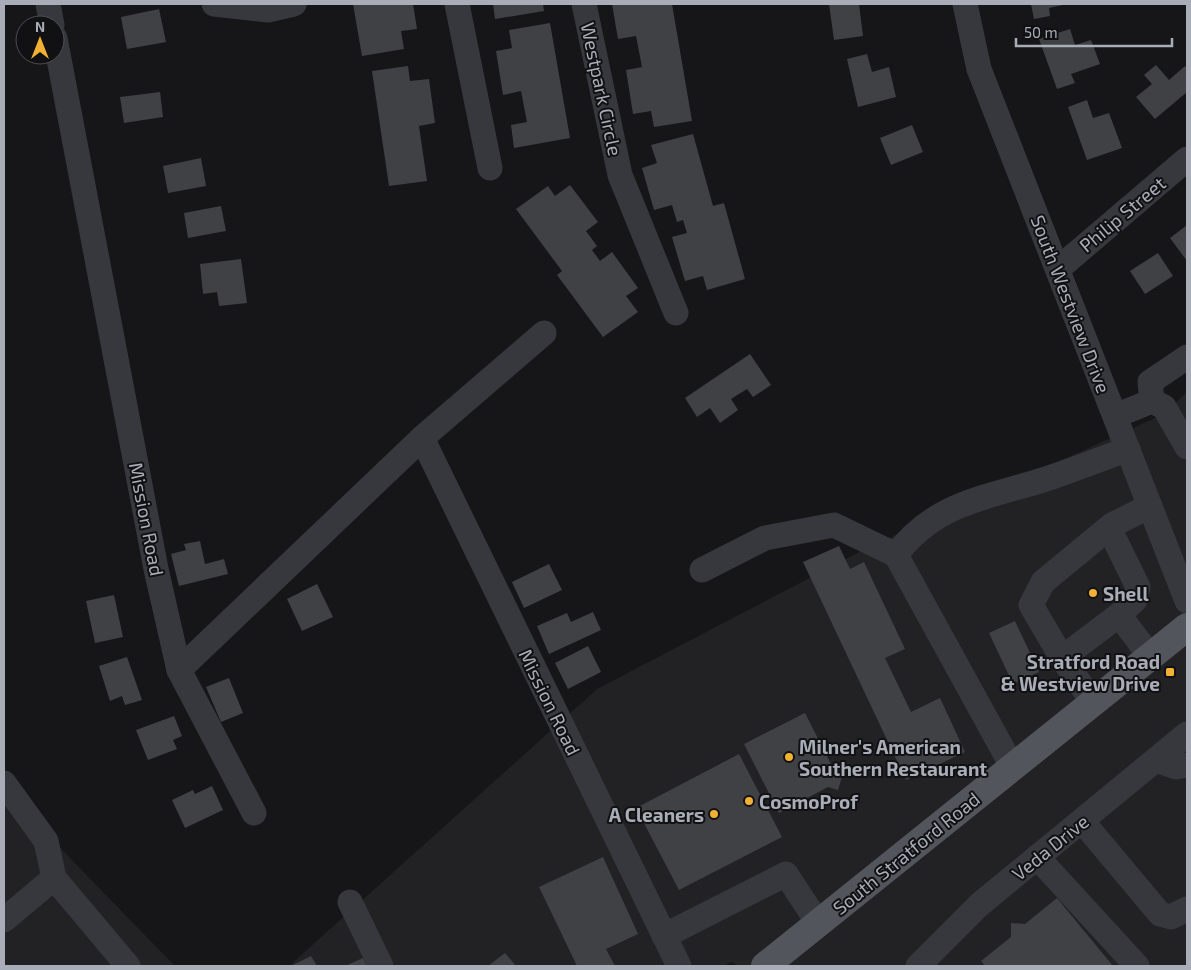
<svg xmlns="http://www.w3.org/2000/svg" width="1191" height="970" font-family="'Exo 2',sans-serif">
<rect width="100%" height="100%" fill="#161618"/>
<g fill="#222225">
<polygon points="1187,392 1187,966 739,966 731,962 724,966 289,966 597,689 869,547 1164,414"/>
<polygon points="4,790 168,959 175,966 4,966"/>
</g>
<g fill="#404145">
<polygon points="353,4 413,4 417,29 401,31 404,49 362,56"/>
<polygon points="493,4 543,4 544,11 495,19"/>
<polygon points="612,4 672,4 692,121 654,127 651,111 633,114 626,70 642,67 636,36 618,39"/>
<polygon points="829,4 859,4 863,36 834,40"/>
<polygon points="1031,4 1063,4 1063,5 1049,8 1050,16 1034,19"/>
<polygon points="159,9 166,42 127,49 121,17"/>
<polygon points="550,23 570,138 514,148 511,125 527,122 521,91 503,95 496,51 512,48 509,30"/>
<polygon points="1070,29 1075,45 1091,40 1100,64 1071,74 1075,83 1057,89 1039,39"/>
<polygon points="867,54 872,72 889,67 896,97 858,107 847,59"/>
<polygon points="1156,65 1169,80 1185,66 1187,69 1187,92 1155,119 1136,97 1152,84 1144,75"/>
<polygon points="408,66 410,81 429,79 435,123 419,126 427,181 389,186 372,71"/>
<polygon points="160,92 163,117 124,123 120,97"/>
<polygon points="1087,100 1093,118 1109,113 1122,148 1087,160 1068,107"/>
<polygon points="912,125 923,152 891,165 880,138"/>
<polygon points="693,134 713,206 724,203 745,279 707,290 703,276 685,281 672,237 687,233 683,220 677,222 672,205 654,210 642,168 657,163 651,145"/>
<polygon points="201,158 206,186 168,193 163,166"/>
<polygon points="570,185 598,222 586,231 597,246 592,250 600,261 612,252 638,288 626,296 638,312 603,337 557,275 562,271 516,209 548,186 555,196"/>
<polygon points="221,206 226,231 188,238 184,213"/>
<polygon points="1187,225 1187,261 1170,238"/>
<polygon points="1158,253 1173,276 1145,294 1130,271"/>
<polygon points="241,259 247,303 219,306 217,292 203,294 200,264"/>
<polygon points="750,354 771,385 753,397 747,389 731,399 738,410 720,423 710,408 697,417 685,398"/>
<polygon points="200,541 205,564 224,559 228,574 179,586 171,554 186,550 184,544"/>
<polygon points="839,546 850,569 864,562 905,649 885,658 911,712 940,698 965,752 906,780 803,562"/>
<polygon points="549,564 562,590 524,608 512,582"/>
<polygon points="317,584 333,617 302,631 287,599"/>
<polygon points="114,595 123,637 95,643 86,601"/>
<polygon points="593,612 601,630 549,654 537,626 567,613 571,622"/>
<polygon points="1015,621 1039,672 1013,684 989,633"/>
<polygon points="588,646 601,672 568,689 555,663"/>
<polygon points="127,657 142,700 125,705 122,696 110,701 99,666"/>
<polygon points="229,678 243,713 221,722 206,687"/>
<polygon points="805,713 834,770 843,773 838,790 828,787 779,813 744,744"/>
<polygon points="174,716 182,736 173,740 177,749 148,760 136,730"/>
<polygon points="739,754 782,837 679,890 636,808"/>
<polygon points="212,786 223,810 185,828 172,800 193,790 195,794"/>
<polygon points="603,857 638,934 606,949 615,966 577,966 539,887"/>
<polygon points="1057,898 1113,966 985,966 981,961 1011,937 1011,923 1025,924"/>
<polygon points="505,953 516,966 488,966"/>
<polygon points="311,956 317,966 291,966"/>
<polygon points="363,958 367,966 345,966"/>
</g>
<g fill="none" stroke-linecap="round" stroke-linejoin="round">
<g stroke="#37383d" stroke-width="25">
<polyline points="48,4 52,25"/>
<polyline points="214,4 268,10 294,4"/>
<polyline points="457,4 490,168"/>
<polyline points="584,4 620,175 676,313"/>
<polyline points="965,4 979,69 1187,601"/>
<polyline points="55,38 156,569 179,670 254,813"/>
<polyline points="1058,269 1187,159"/>
<polyline points="1152,401 1150,382 1187,357"/>
<polyline points="1115,416 1152,401 1164,407 1187,447"/>
<polyline points="422,438 679,966"/>
<polyline points="1109,528 1138,587 1135,600 1119,615"/>
<path d="M896 555C935 502 987 498 1046 479 1073 470 1101 459 1128 449"/>
<polyline points="702,570 765,538 834,525 896,555 1012,766"/>
<polyline points="1062,658 1031,605 1043,582 1112,525 1150,506"/>
<polyline points="179,670 422,438 544,333"/>
<polyline points="1093,702 1062,658 1119,615 1150,656"/>
<polyline points="1156,760 1176,767 1187,765"/>
<polyline points="4,783 46,841 54,878 128,966"/>
<polyline points="1082,821 1160,914 1171,917 1187,909"/>
<polyline points="1037,857 1137,966"/>
<polyline points="350,902 381,966"/>
<polyline points="4,920 54,878"/>
<polyline points="664,936 786,874 818,923"/>
<polyline points="918,966 979,905 1187,734"/>
</g>
<polyline stroke="#53555c" stroke-width="28" points="765,966 1187,627"/>
</g>
<g fill="#f2b134" stroke="#111113" stroke-width="2">
<circle cx="1093" cy="593" r="5"/>
<rect x="1165" y="667" width="10" height="10" rx="2.5"/>
<circle cx="789" cy="757" r="5"/>
<circle cx="749" cy="801" r="5"/>
<circle cx="714" cy="814" r="5"/>
</g>
<g text-anchor="middle" dominant-baseline="central" stroke-width="4" stroke-linejoin="round" paint-order="stroke">
<g font-size="19" fill="#a8adb8" stroke="#111113">
<text transform="translate(602 89) rotate(78)">Westpark Circle</text>
<text transform="translate(1122 214) rotate(-40)">Philip Street</text>
<text transform="translate(1071 304) rotate(69)">South Westview Drive</text>
<text transform="translate(147 519) rotate(79)">Mission Road</text>
<text transform="translate(550 702) rotate(64)">Mission Road</text>
<text transform="translate(1050 847) rotate(-39)">Veda Drive</text>
<text transform="translate(906 853) rotate(-39)">South Stratford Road</text>
</g>
<g font-size="19" font-weight="bold" fill="#a8adb8" stroke="#111113" text-anchor="start">
<text x="1103" y="593">Shell</text>
<text x="1160" y="661" text-anchor="end">Stratford Road<tspan x="1160" dy="22">&amp; Westview Drive</tspan></text>
<text x="799" y="746">Milner's American<tspan x="799" dy="22">Southern Restaurant</tspan></text>
<text x="759" y="801">CosmoProf</text>
<text x="704" y="814" text-anchor="end">A Cleaners</text>
</g>
</g>
<rect width="1191" height="970" fill="none" stroke="#a8adb8" stroke-width="10"/>
<g transform="translate(40 40)"><circle r="24" fill="#111113" stroke="#4d4f55"/>
<path d="M0-4L9 19L0 12L-9 19Z" fill="#f2b134"/>
<text y="-8" font-size="14" font-weight="bold" text-anchor="middle" fill="#a8adb8">N</text>
</g>
<path d="M1016 38v8h156v-8" fill="none" stroke="#a8adb8" stroke-width="2.5"/>
<text x="1024" y="38" font-size="15" fill="#a8adb8" stroke="#111113" stroke-width="4" paint-order="stroke">50 m</text>
</svg>
